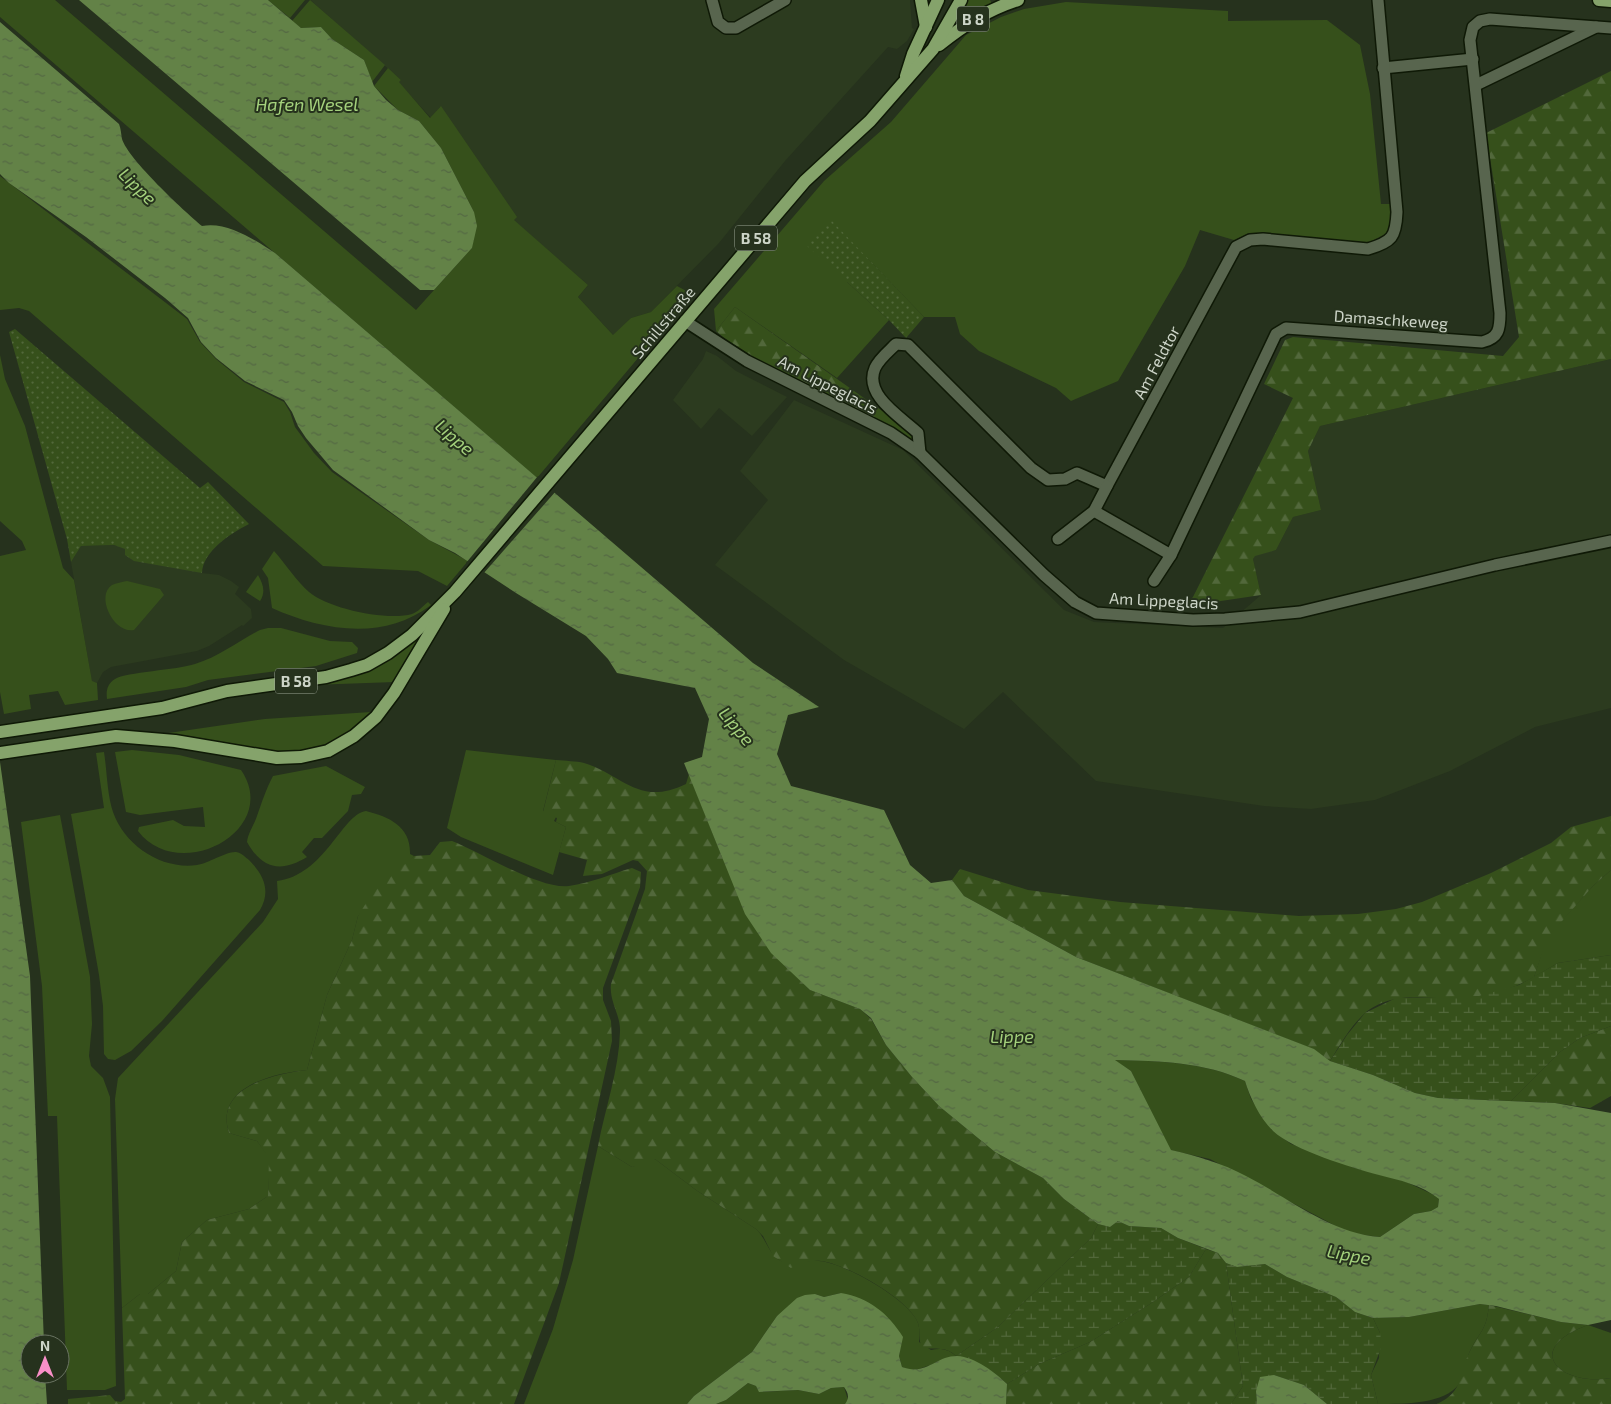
<svg xmlns="http://www.w3.org/2000/svg" width="1611" height="1404" font-family="'Exo 2',sans-serif">
<defs>
<pattern id="forest-firs" width="22" height="20" patternUnits="userSpaceOnUse" patternTransform="scale(1.25)"><rect width="22" height="20" fill="#36501b"/><path d="M5 1l3.5 6h-7zM16 11l3.5 6h-7z" fill="#52683b"/></pattern>
<pattern id="wetland-marsh" width="20" height="14" patternUnits="userSpaceOnUse" patternTransform="scale(1.25)"><rect width="20" height="14" fill="#36501b"/><path d="M1 5h8M5 5V1M11 12h8M15 12V8" fill="none" stroke="#52683b"/></pattern>
<pattern id="park-dots" width="8" height="8" patternUnits="userSpaceOnUse" patternTransform="scale(1.25)"><rect width="8" height="8" fill="#36501b"/><path d="M2 2h.1M6 6h.1" fill="none" stroke="#52683b" stroke-width="1.8" stroke-linecap="round"/></pattern>
<pattern id="water-ripples" width="26" height="14" patternUnits="userSpaceOnUse" patternTransform="scale(1.25)"><rect width="26" height="14" fill="#638247"/><path d="M2 4q2-2 4 0t4 0M15 11q2-2 4 0t4 0" fill="none" stroke="#546843"/></pattern>
</defs>
<rect width="100%" height="100%" fill="#26321d"/>
<g fill="#2c3b1f">
<polygon points="310,0 910,0 912,28 914,29 907,41 897,49 888,47 785,161 719,243 651,312 631,318 614,336 578,297 588,285 513,220 516,217 440,107 431,118 398,82 401,80"/>
<polygon points="706,351 717,356 736,371 787,397 752,436 719,408 701,429 673,400 703,359"/>
<polygon points="1611,359 1611,708 1535,727 1450,771 1375,800 1311,809 1264,806 1096,781 1003,692 964,729 844,660 715,565 768,500 740,471 794,400 903,450 1064,610 1094,622 1223,628 1261,595 1253,559 1255,555 1276,550 1293,517 1321,510 1308,451 1320,426"/>
<polygon points="114,545 202,573 219,575 231,581 239,587 235,594 251,609 252,618 243,626 242,625 209,646 197,651 111,667 103,672 97,683 92,682 71,562 81,546"/>
</g>
<g fill="#36501b">
<polygon points="0,0 55,0 416,310 472,248 474,212 441,148 419,121 398,110 374,86 388,68 401,80 399,82 430,118 441,106 517,217 514,220 588,285 578,297 613,335 631,318 651,312 677,286 692,294 537,478 0,17"/>
<polygon points="268,0 305,0 290,18"/>
<polygon points="310,0 385,65 372,82 364,60 332,39 321,27 301,28 292,21"/>
<polygon points="968,0 990,0 992,4 957,25 955,24"/>
<polygon points="1066,2 1228,11 1228,21 1327,20 1360,45 1370,94 1381,204 1391,204 1392,220 1387,233 1368,243 1249,233 1234,240 1200,230 1185,266 1118,381 1071,401 1056,388 979,351 960,334 955,317 924,317 868,259 847,282 889,320 837,378 735,307 716,331 714,309 824,181 891,122 966,35 1001,17 1024,9"/>
<polygon points="0,176 187,319 200,342 216,359 244,382 284,402 290,412 295,427 314,453 332,472 429,540 468,561 447,586 418,571 323,566 29,311 19,308 0,310"/>
<polygon points="0,355 5,379 25,426 63,568 74,580 92,681 97,683 98,700 65,705 58,691 29,695 31,709 4,714 0,692 0,556 26,550 22,541 0,521"/>
<path d="M274 551C284 562 298 583 309 592 329 609 387 621 412 614 418 612 423 606 428 602L431 605C384 641 323 631 272 608L268 578 262 569Z"/>
<path d="M258 575C263 584 266 592 260 601L246 592Z"/>
<path d="M127 581 160 589 164 595 134 630C114 634 95 596 112 585 116 583 122 582 127 581Z"/>
<path d="M268 628H281L330 641 352 642 358 648 357 653 316 666 208 680 186 687 107 699C106 691 107 684 115 679 126 672 177 670 195 664 219 657 238 641 260 630Z"/>
<polygon points="427,628 395,682 311,685 343,679"/>
<polygon points="371,712 368,716 370,717 338,739 316,748 284,754 148,736 265,719"/>
<path d="M132 750 179 755 241 770C282 830 179 885 138 831L139 827 173 820 184 826 205 827 203 807 140 815 126 812 115 752Z"/>
<polygon points="466,750 556,760 543,811 556,817 554,821 566,827 553,875 461,837 447,828"/>
<path d="M104 752C107 771 107 794 113 812 125 846 162 870 197 865 209 863 227 851 236 852 242 853 245 857 249 860 264 875 271 891 260 910L162 1021 131 1051 115 1060 108 1059 104 1054 103 1006 99 975 71 814 104 808 96 753Z"/>
<path d="M326 766 365 787 361 794 352 795 348 811 322 838H314L302 852 307 857C281 873 262 869 247 842 248 833 254 825 257 816 262 802 266 789 273 776Z"/>
<path d="M366 811C390 817 411 827 410 854L414 856 358 916 352 940 327 995 307 1070C274 1073 214 1087 229 1133L257 1141 270 1158 268 1196 249 1209 207 1220 182 1242 176 1271 148 1294H140L122 1308 115 1099 118 1078 263 922 278 899 277 881C325 875 342 814 366 811Z"/>
<polygon points="60,815 90,977 92,1024 89,1056 91,1066 103,1078 110,1097 116,1386 105,1390 67,1390 57,1116 48,1116 42,986 21,822"/>
<polygon points="1611,870 1611,955 1558,963 1534,977 1547,937 1593,886"/>
<path d="M1114 1060C1158 1061 1205 1062 1245 1081L1251 1099 1272 1130 1291 1144 1366 1171 1404 1181 1432 1194 1439 1199 1438 1207 1431 1211 1414 1214 1380 1237 1349 1233 1210 1159 1170 1150 1131 1071Z"/>
<path d="M598 1146 632 1167 655 1159 696 1190 756 1229C766 1238 770 1257 781 1261 794 1265 807 1260 819 1261 843 1262 910 1300 918 1323 920 1328 919 1337 919 1342L931 1350C941 1348 948 1349 956 1356L913 1371 902 1367 899 1356 902 1337 841 1293 824 1297 815 1294 777 1316 752 1352 694 1396 687 1404H524L553 1329 573 1260Z"/>
<path d="M1480 1304 1489 1305C1486 1332 1481 1329 1470 1351 1465 1361 1464 1374 1459 1384 1445 1404 1405 1404 1378 1404L1371 1375 1379 1358 1380 1333 1373 1318 1409 1317Z"/>
<path d="M1588 1325 1611 1333V1378C1560 1387 1521 1349 1588 1325Z"/>
<polygon points="748,1383 756,1386 760,1392 798,1390 819,1394 831,1388 844,1387 848,1400 845,1404 716,1404 726,1400"/>
</g>
<g fill="url(#forest-firs)">
<polygon points="1611,71 1611,359 1320,426 1308,451 1321,510 1293,517 1276,550 1255,556 1253,559 1261,595 1194,605 1187,603 1193,597 1293,398 1264,384 1285,340 1293,337 1503,356 1519,337 1486,133"/>
<polygon points="735,307 915,434 912,443 893,430 736,348 716,331"/>
<path d="M556 760C565 761 576 761 584 763 623 775 639 807 686 784L689 774 722 857 784 964 810 990 860 1009 871 1019 886 1045 912 1077 939 1106 995 1152 1043 1178 1064 1199 1098 1224 1091 1238 998 1327 956 1356C946 1346 936 1350 923 1348 917 1340 921 1332 918 1323 908 1298 846 1264 821 1261 811 1260 800 1263 791 1268L773 1256 763 1236 756 1229 696 1190 655 1159 650 1164 632 1167 598 1146C605 1109 619 1070 620 1032 621 1015 609 1002 611 984L645 889 647 871 638 861 633 860 602 874 583 876 587 860 559 852 566 827 556 822 557 818 543 812Z"/>
<path d="M1611 816V870L1593 886 1548 937 1534 977C1518 986 1499 993 1480 996 1442 1003 1396 986 1364 1014 1350 1027 1340 1045 1330 1061L1313 1049 1076 957 964 896 952 880 960 869 1028 890 1120 902 1299 916 1358 914 1396 909 1422 902 1491 873 1551 843 1571 827Z"/>
<path d="M452 841C480 852 541 890 569 886 591 883 611 874 632 868L641 872 640 887 603 988V1000L611 1021 612 1041 559 1283 514 1404H68V1399L110 1395 115 1401 121 1402 125 1399 122 1308 140 1294H148L176 1271 182 1242 207 1220 249 1209 268 1196 269 1158 257 1141 229 1133C214 1087 274 1074 307 1070L327 995 352 940 358 916 373 892 414 856 430 855 440 842Z"/>
<polygon points="1611,1026 1611,1096 1590,1108 1555,1103 1511,1101 1560,1052 1580,1038"/>
<polygon points="1206,1249 1218,1253 1226,1263 1243,1386 1231,1404 1006,1404 1007,1384 1039,1364 1090,1342 1150,1304 1189,1277"/>
<path d="M1489 1305 1561 1322 1588 1325C1521 1349 1560 1387 1611 1378V1404H1437C1465 1391 1458 1374 1470 1351 1481 1329 1486 1332 1489 1305Z"/>
</g>
<g fill="url(#wetland-marsh)">
<polygon points="1611,955 1611,1026 1580,1038 1560,1052 1511,1101 1438,1098 1415,1093 1373,1075 1330,1061 1347,1035 1365,1013 1396,998 1479,996 1519,985 1558,963"/>
<path d="M1118 1221 1129 1226 1161 1228 1178 1238 1206 1249 1189 1277 1150 1304 1090 1342 1039 1364 1007 1384C993 1370 975 1360 956 1356L998 1327 1091 1238 1098 1224 1110 1227Z"/>
<polygon points="1226,1263 1237,1267 1265,1264 1287,1277 1336,1297 1355,1312 1373,1318 1380,1333 1382,1345 1371,1375 1378,1404 1327,1404 1304,1385 1274,1375 1256,1391 1257,1404 1231,1404 1243,1386"/>
</g>
<g fill="url(#park-dots)">
<polygon points="831,220 924,317 906,338 889,320 806,245"/>
<path d="M15 329 200 488 208 482 249 524C230 534 203 551 202 573L134 561 125 555V549L114 545 81 546 71 562 67 539 9 332Z"/>
</g>
<g fill="url(#water-ripples)" fill-rule="evenodd">
<polygon points="79,0 268,0 301,28 321,27 332,39 364,60 374,86 386,100 398,110 419,121 441,148 474,212 477,226 472,248 434,290 420,290"/>
<path d="M0 22 119 124C121 129 121 134 122 139 128 159 184 211 202 226 227 221 255 240 275 253L753 663 819 707 788 715 777 754 791 786 884 810 910 865 931 883 952 880 964 896 1076 957 1314 1049 1330 1061 1373 1075 1415 1093 1438 1098 1555 1103 1611 1113V1320L1588 1325 1561 1322 1496 1306 1480 1304 1409 1317 1373 1318 1355 1312 1336 1297 1287 1277 1265 1264 1237 1267 1226 1263 1218 1253 1178 1238 1161 1228 1129 1226 1118 1221 1110 1227 1098 1224 1064 1199 1043 1178 995 1152 939 1106 912 1077 886 1045 871 1018 860 1009 810 990 771 953 745 914 684 763 702 757 709 719 695 688 617 673 608 659 586 636 516 593 455 553 429 540 333 470 306 438 298 426 292 412 284 400 245 381 216 358 201 342 188 318 165 298 86 237 9 183 0 174ZM1115 1060C1159 1061 1205 1062 1245 1081 1250 1098 1260 1118 1273 1131 1295 1151 1350 1167 1379 1175 1399 1180 1422 1185 1439 1199L1438 1207 1431 1211 1414 1214 1380 1237C1330 1233 1289 1198 1246 1176 1222 1163 1197 1156 1171 1150L1131 1071Z"/>
<polygon points="0,762 30,976 44,1344 30,1344 30,1374 45,1374 47,1404 0,1404"/>
<path d="M841 1293C869 1298 888 1313 903 1337L899 1356 902 1367C927 1376 935 1356 957 1356 975 1357 995 1372 1007 1384L1006 1404H845C850 1397 848 1393 844 1387L831 1388 819 1394 798 1390 759 1392 756 1386 748 1383 726 1400 716 1404H687L694 1396 752 1352 777 1316 797 1298 805 1295 815 1294 824 1297Z"/>
<polygon points="1274,1375 1304,1385 1327,1404 1257,1404 1256,1391 1260,1377"/>
</g>
<polygon fill="#26321d" points="538,476 556,491 483,574 466,563"/>
<g fill="none" stroke-linecap="round" stroke-linejoin="round">
<defs>
<g id="minor">
<polyline points="712,0 718,22 726,28 736,28 785,0"/>
<polyline points="1383,68 1473,59"/>
<polyline points="1476,85 1596,27"/>
<polyline points="685,321 747,361 891,433 920,453 1044,575 1075,602 1096,613 1193,620 1225,619 1300,612 1495,565 1611,541"/>
<path d="M920 453 918 433C901 417 863 395 875 368 879 359 889 351 896 344L908 345 1031 468 1048 480 1065 479 1077 473 1107 486 1236 247 1250 240 1263 239 1368 249C1392 242 1396 237 1397 212L1378 0"/>
<polyline points="1094,511 1171,555"/>
<polyline points="1058,539 1094,511 1107,486"/>
<path d="M1154 581 1171 555 1276 334 1286 328 1482 342C1499 338 1500 329 1500 313L1470 40 1473 27 1480 21 1490 19 1611 28"/>
</g>
<g id="major">
<polyline points="921,0 926,27"/>
<polyline points="1599,0 1611,1"/>
<path d="M939 45C964 25 987 10 1018 0"/>
<polyline points="906,76 913,54 938,0"/>
<polyline points="0,732 162,708 227,691 326,677 351,670 367,665 388,653 412,635 455,592 805,181 870,121 933,49 961,0"/>
<polyline points="0,753 116,736 175,741 277,758 301,757 328,751 354,736 376,717 394,693 444,609"/>
</g>
</defs>
<use href="#minor" stroke="#0f1906" stroke-width="14"/>
<use href="#major" stroke="#0f1906" stroke-width="15"/>
<use href="#minor" stroke="#58654e" stroke-width="11"/>
<use href="#major" stroke="#85a36b" stroke-width="12"/>
</g>
<g text-anchor="middle" dominant-baseline="central" stroke-width="4" stroke-linejoin="round" paint-order="stroke">
<g fill="#26321d" stroke="#9ba495" stroke-width="1">
<rect x="957" y="6.5" width="32" height="25" rx="4"/>
<rect x="735" y="225.5" width="42" height="25" rx="4"/>
<rect x="275" y="668.5" width="42" height="25" rx="4"/>
</g>
<g font-size="15" font-weight="bold" fill="#cdd5c8">
<text x="973" y="19">B 8</text>
<text x="756" y="238">B 58</text>
<text x="296" y="681">B 58</text>
</g>
<g font-size="16" fill="#cdd5c8" stroke="#26321d">
<text transform="translate(1391 319) rotate(4)">Damaschkeweg</text>
<text transform="translate(663 322) rotate(-50)">Schillstraße</text>
<text transform="translate(1156 362) rotate(-62)">Am Feldtor</text>
<text transform="translate(828 384) rotate(27)">Am Lippeglacis</text>
<text transform="translate(1164 600) rotate(3)">Am Lippeglacis</text>
</g>
<g font-size="18" font-style="italic" fill="#a4d17c" stroke="#26321d">
<text x="307" y="104">Hafen Wesel</text>
<text transform="translate(138 186) rotate(44)">Lippe</text>
<text transform="translate(455 437) rotate(41)">Lippe</text>
<text transform="translate(737 726) rotate(50)">Lippe</text>
<text x="1012" y="1036">Lippe</text>
<text transform="translate(1349 1254) rotate(11)">Lippe</text>
</g>
</g>
<g transform="translate(45 1359)"><circle r="24" fill="#26321d" stroke="#697361"/>
<path d="M0-4L9 19L0 12L-9 19Z" fill="#f98fc8"/>
<text y="-8" font-size="14" font-weight="bold" text-anchor="middle" fill="#cdd5c8">N</text>
</g>
</svg>
